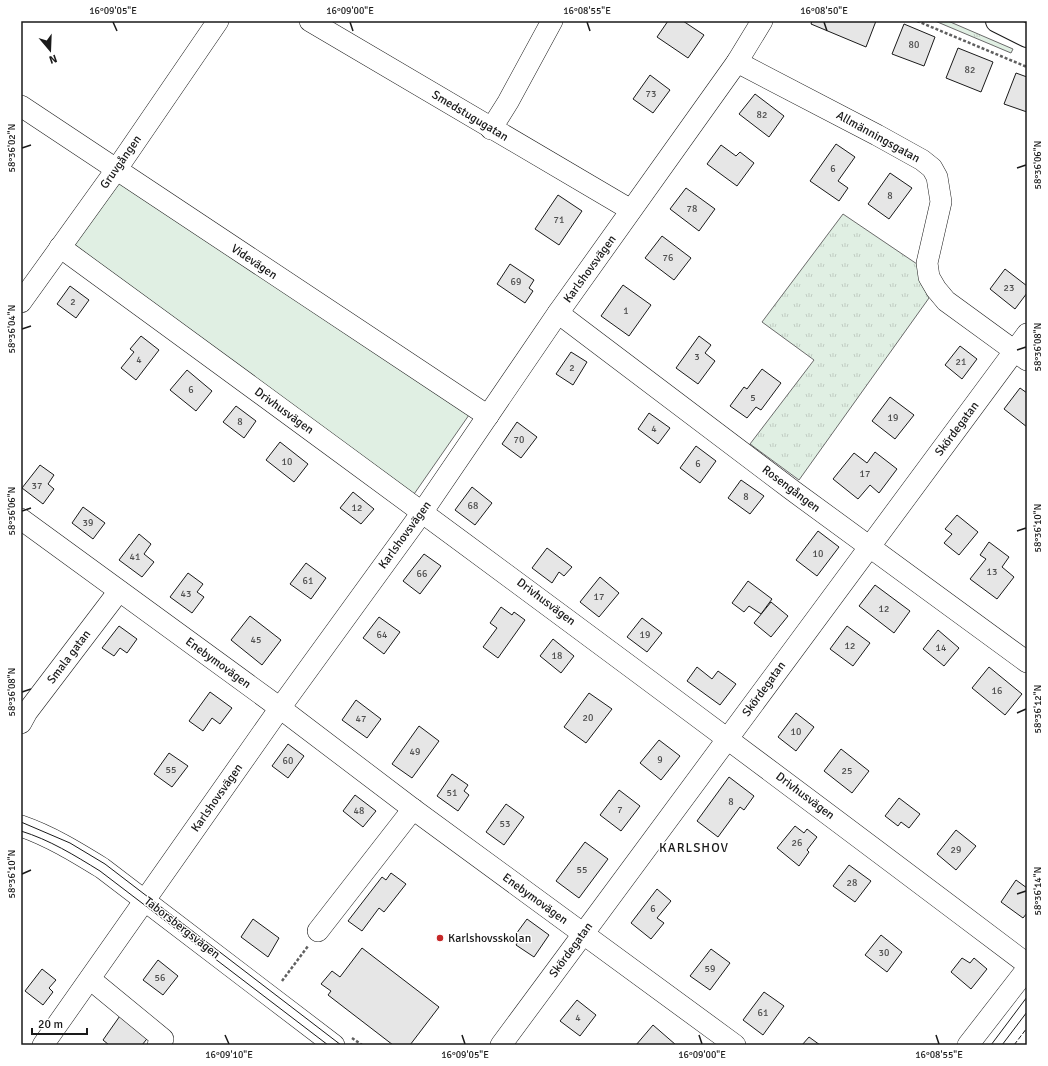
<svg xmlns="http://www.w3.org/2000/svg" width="1048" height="1066" font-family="Signika,sans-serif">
<defs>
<pattern id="grass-tufts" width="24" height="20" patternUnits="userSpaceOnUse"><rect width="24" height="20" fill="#e0efe3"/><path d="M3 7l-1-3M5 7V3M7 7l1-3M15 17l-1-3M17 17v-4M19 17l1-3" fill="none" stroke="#c0ccc2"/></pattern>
</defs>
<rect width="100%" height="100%" fill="#fff"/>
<g fill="url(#grass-tufts)" stroke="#6a6a6a">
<polygon points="935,21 948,21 1013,49 1011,53"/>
<polygon points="843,214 917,264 921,282 929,298 799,480 750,444 814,360 762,322"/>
</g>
<polygon fill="#e0efe3" stroke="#6a6a6a" points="117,181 469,415 412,497 72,243"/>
<g fill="#e6e6e6" stroke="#1a1a1a">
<polygon points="668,21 683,21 704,35 688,58 657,37"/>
<polygon points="812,21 876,21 866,47 811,24"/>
<polygon points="904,24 935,37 924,66 892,54"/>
<polygon points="958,48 993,62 981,92 946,78"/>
<polygon points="1016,73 1027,77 1027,112 1004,104"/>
<polygon points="650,75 670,90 653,113 633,99"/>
<polygon points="755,94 784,116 769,137 739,114"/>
<polygon points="836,144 855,157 838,181 848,188 839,201 810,181"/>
<polygon points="721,145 736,156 740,152 754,163 737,186 707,164"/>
<polygon points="890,173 912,188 889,219 868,204"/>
<polygon points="686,188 715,209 699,231 670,209"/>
<polygon points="558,195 582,211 559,245 535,229"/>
<polygon points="662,236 691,258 674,280 645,258"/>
<polygon points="510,264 534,280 529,288 533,291 525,303 497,284"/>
<polygon points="1005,269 1027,286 1027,293 1015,309 990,289"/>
<polygon points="623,285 651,305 629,336 601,316"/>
<polygon points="70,286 89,300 76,318 57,304"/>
<polygon points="141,336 159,350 136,380 121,368 134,352 130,349"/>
<polygon points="699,336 711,345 705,353 715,361 698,384 676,368"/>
<polygon points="960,346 977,359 962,379 945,365"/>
<polygon points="571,352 587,362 573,385 556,374"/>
<polygon points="762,369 781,383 761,410 756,407 747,418 730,406 744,387 747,389"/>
<polygon points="187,370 212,391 196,411 170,390"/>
<polygon points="1020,388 1027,393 1027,427 1004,409"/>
<polygon points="890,397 914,415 895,439 872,421"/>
<polygon points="236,406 256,421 244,438 223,422"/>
<polygon points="649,413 670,428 658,444 638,429"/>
<polygon points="517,422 537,437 521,458 502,444"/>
<polygon points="280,442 308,464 294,482 266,460"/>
<polygon points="696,446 716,461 700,483 680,468"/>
<polygon points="875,452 897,469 879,493 870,485 858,499 833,479 854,453 867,463"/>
<polygon points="40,465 54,475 48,484 54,489 43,504 22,488"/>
<polygon points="741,480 764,496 750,514 728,498"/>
<polygon points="472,487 492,503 475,525 455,510"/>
<polygon points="353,492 374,509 361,524 340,508"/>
<polygon points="83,507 105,523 93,539 72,523"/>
<polygon points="957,515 978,532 959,555 944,543 952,534 945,529"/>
<polygon points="818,531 839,547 817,576 796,560"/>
<polygon points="139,534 151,544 144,554 154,562 142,577 119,560"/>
<polygon points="989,542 1009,557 1002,567 1014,577 997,599 970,579 986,559 980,555"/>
<polygon points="547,548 572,567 564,576 559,572 552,583 532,568"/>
<polygon points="424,554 441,566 420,594 403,581"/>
<polygon points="306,563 326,578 311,599 290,584"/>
<polygon points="188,573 203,584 197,592 204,597 192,613 170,597"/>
<polygon points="600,577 619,593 599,617 580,602"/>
<polygon points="748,581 772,599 761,614 749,606 744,612 732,603"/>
<polygon points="875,585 910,611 894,633 859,606"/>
<polygon points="771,602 788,616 771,637 754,623"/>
<polygon points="501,607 512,615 514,612 525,620 498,658 483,647 497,628 490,623"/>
<polygon points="250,616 281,640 262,665 231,640"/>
<polygon points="379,617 400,632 384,654 363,638"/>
<polygon points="642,618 662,633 647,652 627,637"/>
<polygon points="119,626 137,639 127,653 120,648 114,656 102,648"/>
<polygon points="847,626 870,643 853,666 830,649"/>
<polygon points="938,630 959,648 944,666 923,649"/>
<polygon points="553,639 574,656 561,673 540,656"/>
<polygon points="697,667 712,679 718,671 736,684 720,705 687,681"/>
<polygon points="989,667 1022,694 1005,715 972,688"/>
<polygon points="210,692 232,708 220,724 212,718 203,731 189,721"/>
<polygon points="589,693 612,709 586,743 564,727"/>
<polygon points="356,700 381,719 367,738 342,720"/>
<polygon points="796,713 814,727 796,751 778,737"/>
<polygon points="419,726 439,741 412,778 392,764"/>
<polygon points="659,740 680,756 661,780 640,763"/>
<polygon points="288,744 304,756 288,778 272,766"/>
<polygon points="841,749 869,771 852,793 824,771"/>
<polygon points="169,753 188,766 172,787 154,774"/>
<polygon points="452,774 468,785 464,791 469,795 458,811 437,796"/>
<polygon points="729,777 754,796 744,810 740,807 718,837 697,821"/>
<polygon points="619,790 640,806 621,831 600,815"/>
<polygon points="355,795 376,811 363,827 343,811"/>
<polygon points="899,798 920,814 909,828 901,822 898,826 885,816"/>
<polygon points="506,804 524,817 504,845 486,832"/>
<polygon points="795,826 804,833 807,829 817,837 807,850 809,852 799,866 777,848"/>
<polygon points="956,830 976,846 956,870 937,854"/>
<polygon points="585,842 608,859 579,898 556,881"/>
<polygon points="849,865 871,881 855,902 833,886"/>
<polygon points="391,873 406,884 384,912 379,908 362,931 348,921 382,877 386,880"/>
<polygon points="1016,880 1027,888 1027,913 1023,918 1001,902"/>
<polygon points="657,889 671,901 657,918 664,923 651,939 631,923"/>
<polygon points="253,919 279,938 268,957 241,937"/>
<polygon points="527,919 549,935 534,957 516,945 521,937 516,934"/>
<polygon points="881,935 902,952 887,972 865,955"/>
<polygon points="362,948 439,1007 410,1045 393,1045 328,995 331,991 321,984 332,971 340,977"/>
<polygon points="711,949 730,963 710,990 690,976"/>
<polygon points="962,958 970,963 974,958 987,969 971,989 951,972"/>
<polygon points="158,960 178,976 163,995 143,980"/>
<polygon points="42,969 56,980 49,988 53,992 43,1005 25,991"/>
<polygon points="764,992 784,1006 763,1035 743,1020"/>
<polygon points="577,1000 596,1015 580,1036 560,1021"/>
<polygon points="122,1013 150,1035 142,1045 109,1045 103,1040"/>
<polygon points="653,1025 676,1045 636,1045"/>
<polygon points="809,1037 820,1045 802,1045"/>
</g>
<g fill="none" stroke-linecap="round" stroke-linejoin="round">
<defs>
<g id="minor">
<polyline points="310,21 631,210"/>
<polyline points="737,62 877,135 922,160 932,168 937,177 941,202 927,263 929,277 936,289 946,301 1027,360"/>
<polyline points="21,106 488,416"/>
<polyline points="491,129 508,102 552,21"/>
<path d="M60 247C384 483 707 722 1027 964"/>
<polyline points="21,302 116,170 218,21"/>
<polyline points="558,313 792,490 1027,662"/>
<polyline points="21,519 280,708 413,809 735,1045"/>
<polyline points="21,723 27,712 119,591"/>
<path d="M21 826C50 836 76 852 102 868L334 1045"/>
<polyline points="318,931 413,809"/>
<polyline points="90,979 163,1039 158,1045"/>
<polyline points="43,1045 280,708 423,511 558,313 737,62 762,21"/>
<polyline points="501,1045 1027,334"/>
<polyline points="968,1045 1027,969"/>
</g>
<polyline id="major" points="997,21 1027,36"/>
</defs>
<use href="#minor" stroke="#1a1a1a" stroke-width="22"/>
<use href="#major" stroke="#1a1a1a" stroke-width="24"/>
<g stroke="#5f5f5f" stroke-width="2.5" stroke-dasharray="3 2" stroke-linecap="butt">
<polyline points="917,21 1027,67"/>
<polyline points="282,981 308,946"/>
<polyline points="352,1038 362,1045"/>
</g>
<use href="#minor" stroke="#fff" stroke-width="21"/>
<use href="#major" stroke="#fff" stroke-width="22"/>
<g stroke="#1a1a1a" stroke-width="1">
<polyline points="21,822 70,843 105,864 341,1045"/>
<path d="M21 831C50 840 74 855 100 871L328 1045"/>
<polyline points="991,1045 1027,997"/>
<polyline points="1002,1045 1027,1012"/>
</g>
<polyline stroke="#1a1a1a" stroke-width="1" stroke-dasharray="5 2" stroke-linecap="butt" points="1014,1045 1027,1028"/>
</g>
<path fill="none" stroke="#1a1a1a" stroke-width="1.5" d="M113 22 117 31M350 22 353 31M587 22 590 31M824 22 827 31M22 148 31 145M1017 168 1026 165M22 329 31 326M1017 350 1026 347M22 511 31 508M1017 531 1026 528M22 692 31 689M1017 713 1026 709M22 874 31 870M1017 894 1026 891M225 1035 229 1044M462 1035 465 1044M699 1035 702 1044M936 1035 939 1044"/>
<circle fill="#c62828" stroke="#fff" stroke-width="1.5" cx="440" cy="938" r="4"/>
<g text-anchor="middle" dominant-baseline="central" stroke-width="3" stroke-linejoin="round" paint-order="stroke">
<g font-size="10" fill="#4d4d4d">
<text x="914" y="45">80</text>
<text x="970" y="70">82</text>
<text x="651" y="94">73</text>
<text x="762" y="115">82</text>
<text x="833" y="169">6</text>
<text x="890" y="196">8</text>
<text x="692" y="209">78</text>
<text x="559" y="220">71</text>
<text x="668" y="258">76</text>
<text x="516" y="282">69</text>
<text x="1009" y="288">23</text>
<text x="73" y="302">2</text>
<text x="626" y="311">1</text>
<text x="697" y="357">3</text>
<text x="139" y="360">4</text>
<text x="961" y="362">21</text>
<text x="572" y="368">2</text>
<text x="191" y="390">6</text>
<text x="753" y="398">5</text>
<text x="893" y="418">19</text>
<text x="240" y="422">8</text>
<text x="654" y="429">4</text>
<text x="519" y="440">70</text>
<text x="287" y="462">10</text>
<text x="698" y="464">6</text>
<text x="865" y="474">17</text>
<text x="37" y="486">37</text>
<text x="746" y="497">8</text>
<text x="473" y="506">68</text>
<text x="357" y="508">12</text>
<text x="88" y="523">39</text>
<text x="818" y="554">10</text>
<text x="135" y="557">41</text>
<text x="992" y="572">13</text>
<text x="422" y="574">66</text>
<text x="308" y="581">61</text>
<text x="186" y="594">43</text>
<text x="599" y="597">17</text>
<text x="884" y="609">12</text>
<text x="382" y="635">64</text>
<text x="645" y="635">19</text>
<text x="256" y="640">45</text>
<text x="850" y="646">12</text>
<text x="941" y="648">14</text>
<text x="557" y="656">18</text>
<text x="997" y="691">16</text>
<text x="588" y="718">20</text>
<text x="361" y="719">47</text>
<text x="796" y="732">10</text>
<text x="415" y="752">49</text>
<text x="660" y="760">9</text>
<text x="288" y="761">60</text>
<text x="171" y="770">55</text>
<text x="847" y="771">25</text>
<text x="452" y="793">51</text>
<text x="731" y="802">8</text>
<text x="620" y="810">7</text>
<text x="359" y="811">48</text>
<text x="505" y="824">53</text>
<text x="797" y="843">26</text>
<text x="956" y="850">29</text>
<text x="582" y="870">55</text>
<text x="852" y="883">28</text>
<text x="653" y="909">6</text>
<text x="884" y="953">30</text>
<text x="710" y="969">59</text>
<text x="160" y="978">56</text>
<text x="763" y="1013">61</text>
<text x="578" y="1018">4</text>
</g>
<g font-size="12" fill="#1a1a1a" stroke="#fff">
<text transform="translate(470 116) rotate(31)">Smedstugugatan</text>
<text transform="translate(878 137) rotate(29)">Allmänningsgatan</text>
<text transform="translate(121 162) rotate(-55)">Gruvgången</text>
<text transform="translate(254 262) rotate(34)">Videvägen</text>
<text transform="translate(590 269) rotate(-54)">Karlshovsvägen</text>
<text transform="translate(284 411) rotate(36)">Drivhusvägen</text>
<text transform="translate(957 429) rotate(-53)">Skördegatan</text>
<text transform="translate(791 489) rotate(37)">Rosengången</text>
<text transform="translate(405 535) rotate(-54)">Karlshovsvägen</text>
<text transform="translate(546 602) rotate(37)">Drivhusvägen</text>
<text transform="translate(69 657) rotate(-53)">Smala gatan</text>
<text transform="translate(218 663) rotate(36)">Enebymovägen</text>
<text transform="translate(764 689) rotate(-54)">Skördegatan</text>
<text transform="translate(805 796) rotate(37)">Drivhusvägen</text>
<text transform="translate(217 798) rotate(-55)">Karlshovsvägen</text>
<text transform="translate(535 899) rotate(36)">Enebymovägen</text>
<text transform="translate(182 928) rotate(38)">Taborsbergsvägen</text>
<text transform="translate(571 950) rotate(-54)">Skördegatan</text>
</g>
<g font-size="12" fill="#1a1a1a" stroke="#fff" text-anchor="start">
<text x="448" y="938">Karlshovsskolan</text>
</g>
<g font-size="13" letter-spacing="1" fill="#1a1a1a" stroke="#fff">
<text x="694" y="848">KARLSHOV</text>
</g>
</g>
<rect width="1048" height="1066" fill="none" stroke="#ffffff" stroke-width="44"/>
<g transform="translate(50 50) rotate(161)" stroke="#ffffff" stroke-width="3" paint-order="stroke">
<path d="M0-3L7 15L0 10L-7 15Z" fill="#1a1a1a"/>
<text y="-6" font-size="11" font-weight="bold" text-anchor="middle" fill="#1a1a1a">N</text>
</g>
<path d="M32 1028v6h55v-6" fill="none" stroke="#1a1a1a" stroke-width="2"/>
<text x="38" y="1028" font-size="12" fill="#1a1a1a" stroke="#ffffff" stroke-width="3" paint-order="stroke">20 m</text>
<rect x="22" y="22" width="1004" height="1022" fill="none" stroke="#1a1a1a" stroke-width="1.5"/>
<g font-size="10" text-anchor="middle" fill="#1a1a1a">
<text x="113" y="14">16°09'05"E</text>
<text x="350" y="14">16°09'00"E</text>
<text x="587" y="14">16°08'55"E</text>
<text x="824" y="14">16°08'50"E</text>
<text transform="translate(11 148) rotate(-90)" y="4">58°36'02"N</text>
<text transform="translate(1037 165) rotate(-90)" y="4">58°36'06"N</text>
<text transform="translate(11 329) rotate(-90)" y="4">58°36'04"N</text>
<text transform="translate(1037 347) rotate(-90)" y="4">58°36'08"N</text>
<text transform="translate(11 511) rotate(-90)" y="4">58°36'06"N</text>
<text transform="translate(1037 528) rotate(-90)" y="4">58°36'10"N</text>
<text transform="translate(11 692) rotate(-90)" y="4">58°36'08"N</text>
<text transform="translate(1037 709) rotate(-90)" y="4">58°36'12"N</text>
<text transform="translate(11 874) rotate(-90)" y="4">58°36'10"N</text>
<text transform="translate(1037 891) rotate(-90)" y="4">58°36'14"N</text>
<text x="229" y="1058">16°09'10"E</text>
<text x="465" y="1058">16°09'05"E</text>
<text x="702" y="1058">16°09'00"E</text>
<text x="939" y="1058">16°08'55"E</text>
</g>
</svg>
